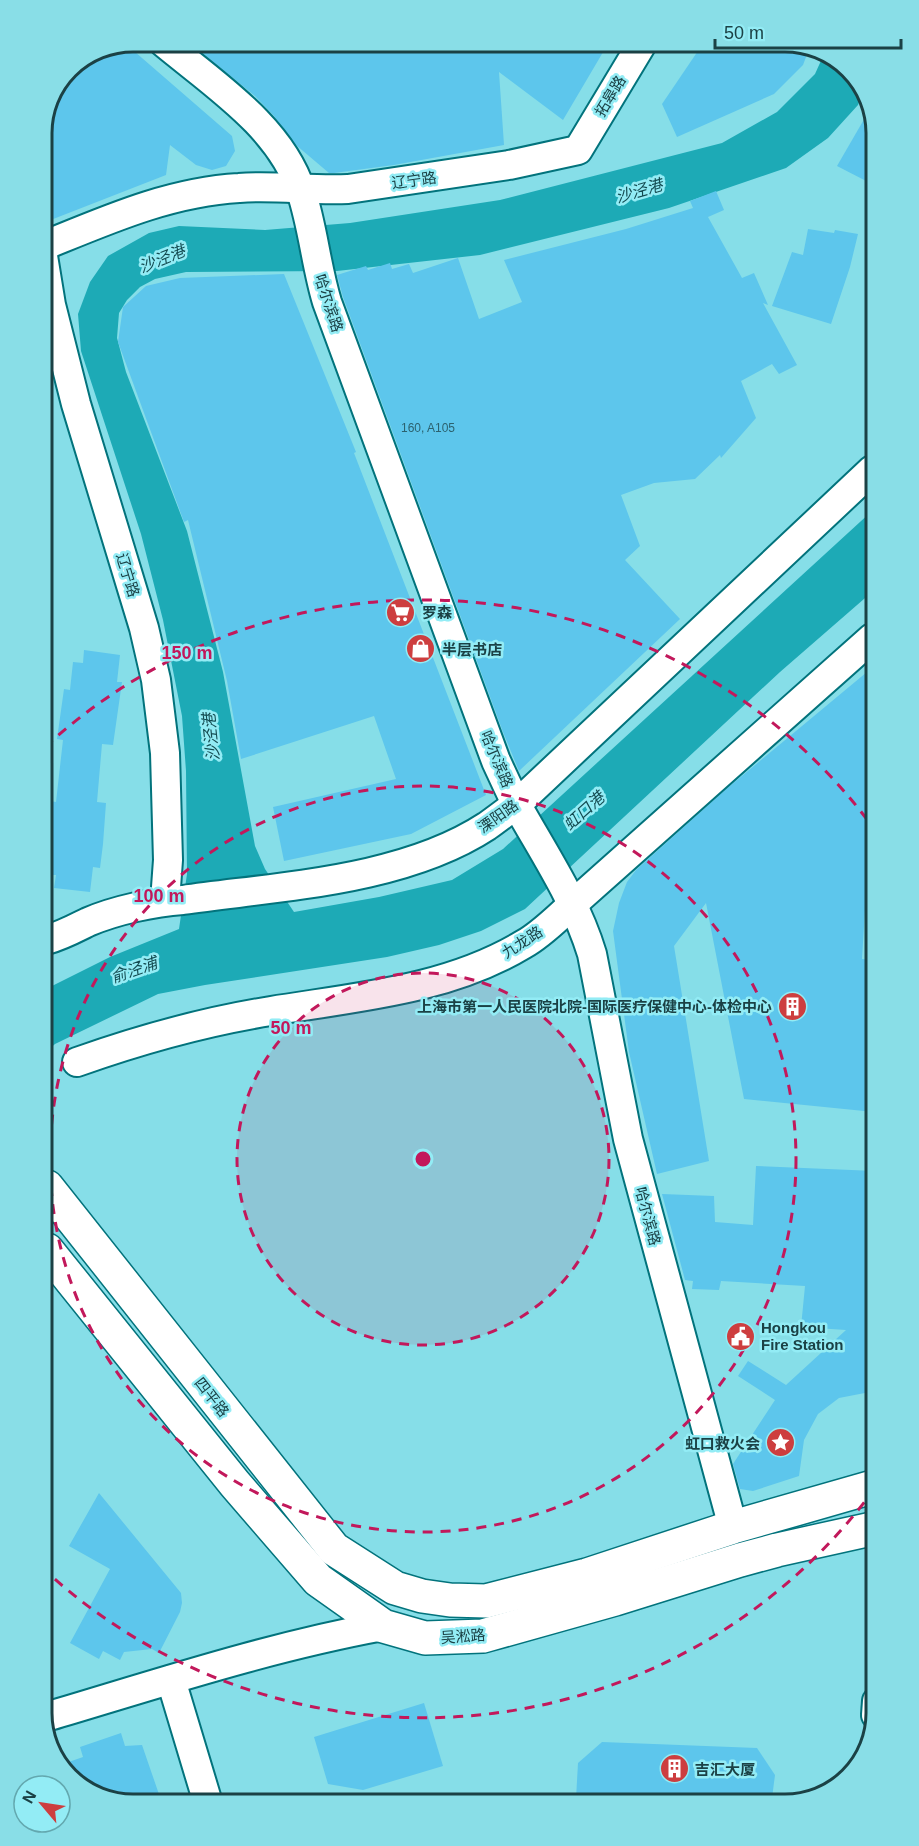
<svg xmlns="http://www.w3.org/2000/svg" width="919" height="1846" font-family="Arial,'Noto Sans SC',sans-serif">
<rect width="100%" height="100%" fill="#86dee8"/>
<polygon fill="#1daab6" points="824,54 841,61 864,91 858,105 828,138 786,168 669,208 480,255 337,271 186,272 155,279 140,287 127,300 119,313 117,338 126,372 187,531 223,672 255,846 265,869 294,912 379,897 452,880 503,849 872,511 872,592 780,672 525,909 481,931 439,945 387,957 205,985 158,994 55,1044 46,1052 46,989 110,957 179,929 187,874 186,771 182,716 163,620 141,534 81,351 78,314 90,282 108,256 149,233 179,226 265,230 350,223 500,200 722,143 777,112 815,74"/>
<g fill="#5dc6ec">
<polygon points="189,42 609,42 563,120 499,72 504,145 394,165 334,173 329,173 296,145 274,116 255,96"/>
<polygon points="704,42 791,42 809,49 803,65 774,94 677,137 662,104"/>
<polygon points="127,45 232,136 235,151 226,166 212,170 196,165 170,145 166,175 43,223 42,128 69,69"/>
<polygon points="870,109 870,183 837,166"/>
<polygon points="716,191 724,210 708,217 742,278 754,273 768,305 763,303 797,365 779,374 772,364 741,381 756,418 721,458 720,455 695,479 654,483 621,495 640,546 625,560 680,619 519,771 503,732 343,297 337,275 366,266 368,270 390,263 392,269 409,264 413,273 458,258 479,319 522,302 504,260 626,229 693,208 690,201"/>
<polygon points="808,229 834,233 835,230 858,234 850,267 831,324 772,306 792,252 803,255"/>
<polygon points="284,274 356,452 354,453 486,795 411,834 284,861 273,807 396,779 374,716 241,759 227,681 188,520 184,522 118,342 123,307 146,286 180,278"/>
<polygon points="84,650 120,655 117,682 122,682 113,745 102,744 97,802 106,803 103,844 100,868 93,867 90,892 54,888 56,875 49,875 52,854 45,853 50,801 56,802 63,740 57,739 64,689 70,690 73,662 83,663"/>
<polygon points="873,667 873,778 862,959 874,960 874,1112 744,1099 706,903 674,946 709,1161 657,1174 629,1052 613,931 619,903 627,882 636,870 725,790"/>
<polygon points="756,1166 875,1171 875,1313 870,1392 839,1398 818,1414 804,1440 799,1476 753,1491 740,1489 733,1464 775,1400 738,1376 748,1361 786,1385 846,1330 801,1327 805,1286 721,1281 719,1290 692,1289 693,1281 685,1280 662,1194 714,1196 715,1222 753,1225"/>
<polygon points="99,1493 181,1593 182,1603 180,1612 159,1653 152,1649 124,1652 120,1660 103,1651 99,1659 70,1643 110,1569 69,1546"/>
<polygon points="424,1703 443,1766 363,1790 328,1784 314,1737"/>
<polygon points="121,1733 125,1746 142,1745 162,1803 128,1804 83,1788 63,1764 83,1757 80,1747"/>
<polygon points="602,1742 757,1748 775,1775 772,1798 576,1799 578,1763"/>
</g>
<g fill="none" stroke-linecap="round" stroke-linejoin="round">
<defs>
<g id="minor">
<path d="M163 42C212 83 281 127 301 191 313 227 316 266 327 302L496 761C503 776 510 792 518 807 545 855 576 901 592 954L628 1139 733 1527"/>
<path d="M43 246C107 220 169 192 239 188 275 185 312 191 348 189L509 165 578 150 643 42"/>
<polyline points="43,256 51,305 76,404 144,628 156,680 165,753 168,860 165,901"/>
<path d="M46 940C61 936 74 929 88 922 116 910 154 902 183 900 281 886 403 881 487 826 497 819 507 811 517 804L872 470"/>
<path d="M77 1062C142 1039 202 1022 271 1011 357 997 448 990 524 944 542 934 558 917 573 904L872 638"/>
<polyline points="171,1680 208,1803"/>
<polyline points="876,1715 877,1701"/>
<path d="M49 1716C160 1683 269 1647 383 1626"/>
</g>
<g id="major">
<polyline points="47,1187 334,1549 395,1588 422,1596 450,1600 486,1601 587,1575 733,1527 876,1486"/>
<polyline points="47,1250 235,1484 318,1580 383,1626 425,1638 483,1636 615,1599 740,1560 777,1550 876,1528"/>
</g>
</defs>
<use href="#minor" stroke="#02737c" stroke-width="32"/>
<use href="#major" stroke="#02737c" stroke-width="36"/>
<use href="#minor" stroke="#fff" stroke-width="28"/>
<use href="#major" stroke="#fff" stroke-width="33"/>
</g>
<circle cx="423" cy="1159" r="186" fill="#c2185b" fill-opacity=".12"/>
<g fill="none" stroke="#c2185b" stroke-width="3" stroke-dasharray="10 8">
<circle cx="423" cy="1159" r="186"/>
<circle cx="423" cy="1159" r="373"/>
<path d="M875 1488A559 559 0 0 1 49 1574M45 747A559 559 0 0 1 872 826"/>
</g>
<defs>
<symbol id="supermarket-disc" viewBox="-11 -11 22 22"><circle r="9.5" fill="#cd3e3f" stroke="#93ecf5"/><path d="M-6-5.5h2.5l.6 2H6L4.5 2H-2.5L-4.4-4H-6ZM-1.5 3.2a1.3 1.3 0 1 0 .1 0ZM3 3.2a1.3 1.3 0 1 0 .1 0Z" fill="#fff"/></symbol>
<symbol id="shop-disc" viewBox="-11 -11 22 22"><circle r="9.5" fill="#cd3e3f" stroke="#93ecf5"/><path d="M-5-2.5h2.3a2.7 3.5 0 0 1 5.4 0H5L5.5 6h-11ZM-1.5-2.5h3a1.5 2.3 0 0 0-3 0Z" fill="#fff"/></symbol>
<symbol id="building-disc" viewBox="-11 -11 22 22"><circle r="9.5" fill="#cd3e3f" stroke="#93ecf5"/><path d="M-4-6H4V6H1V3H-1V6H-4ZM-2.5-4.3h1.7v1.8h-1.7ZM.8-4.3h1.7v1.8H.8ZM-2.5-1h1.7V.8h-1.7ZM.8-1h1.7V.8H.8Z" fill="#fff"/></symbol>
<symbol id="civic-disc" viewBox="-11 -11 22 22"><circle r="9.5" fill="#cd3e3f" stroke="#93ecf5"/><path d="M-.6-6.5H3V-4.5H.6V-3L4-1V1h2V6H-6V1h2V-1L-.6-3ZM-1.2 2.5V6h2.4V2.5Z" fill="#fff"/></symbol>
<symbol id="sight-disc" viewBox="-11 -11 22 22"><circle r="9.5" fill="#cd3e3f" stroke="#93ecf5"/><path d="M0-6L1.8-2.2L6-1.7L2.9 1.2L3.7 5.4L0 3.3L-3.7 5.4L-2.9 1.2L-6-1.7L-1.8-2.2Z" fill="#fff"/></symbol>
</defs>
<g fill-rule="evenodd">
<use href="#supermarket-disc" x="384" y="596" width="33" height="33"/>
<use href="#shop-disc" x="404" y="632" width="33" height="33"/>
<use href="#building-disc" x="776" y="990" width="33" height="33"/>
<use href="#civic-disc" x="724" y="1320" width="33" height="33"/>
<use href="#sight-disc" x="764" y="1426" width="33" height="33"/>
<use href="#building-disc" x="658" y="1752" width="33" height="33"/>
</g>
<g text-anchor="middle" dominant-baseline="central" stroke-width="5" stroke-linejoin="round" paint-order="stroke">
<g font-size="12" fill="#2c626f">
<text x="428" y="428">160, A105</text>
</g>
<g font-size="15" fill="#1b4145" stroke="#93ecf5">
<text transform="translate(610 96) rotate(-59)">拓皋路</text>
<text transform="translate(414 180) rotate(-8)">辽宁路</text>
<text transform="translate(329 303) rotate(72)">哈尔滨路</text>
<text transform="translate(128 575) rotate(73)">辽宁路</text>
<text transform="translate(497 759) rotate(67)">哈尔滨路</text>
<text transform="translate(498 816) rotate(-35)">溧阳路</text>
<text transform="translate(522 942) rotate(-33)">九龙路</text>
<text transform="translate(648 1216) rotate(75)">哈尔滨路</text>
<text transform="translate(212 1397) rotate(52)">四平路</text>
<text transform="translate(463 1636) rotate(-4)">吴淞路</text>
</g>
<g font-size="15" font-weight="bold" fill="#1b4145" stroke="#93ecf5" text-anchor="start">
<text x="422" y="612">罗森</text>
<text x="442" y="649">半层书店</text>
<text x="772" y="1006" text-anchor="end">上海市第一人民医院北院-国际医疗保健中心-体检中心</text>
<text x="761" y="1327">Hongkou<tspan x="761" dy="17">Fire Station</tspan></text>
<text x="760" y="1443" text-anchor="end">虹口救火会</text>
<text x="695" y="1769">吉汇大厦</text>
</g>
<g font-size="16" font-style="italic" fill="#144b51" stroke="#93ecf5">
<text transform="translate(639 191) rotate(-16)">沙泾港</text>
<text transform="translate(162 259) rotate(-22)">沙泾港</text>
<text transform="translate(211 737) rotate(-96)">沙泾港</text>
<text transform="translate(584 811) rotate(-42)">虹口港</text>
<text transform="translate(134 970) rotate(-19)">俞泾浦</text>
</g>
</g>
<path d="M0 0H919V1846H0ZM133 52H785A81 81 0 0 1 866 133V1713A81 81 0 0 1 785 1794H133A81 81 0 0 1 52 1713V133A81 81 0 0 1 133 52Z" fill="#89dee7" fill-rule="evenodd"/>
<path fill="none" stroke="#1b4145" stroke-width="3" d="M133 52H785A81 81 0 0 1 866 133V1713A81 81 0 0 1 785 1794H133A81 81 0 0 1 52 1713V133A81 81 0 0 1 133 52Z"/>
<circle cx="423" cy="1159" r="9" fill="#c2185b" stroke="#93ecf5" stroke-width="3"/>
<g font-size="18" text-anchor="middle" font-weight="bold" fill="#c2185b" stroke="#93ecf5" stroke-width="5" stroke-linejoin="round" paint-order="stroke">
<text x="187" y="659">150 m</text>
<text x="159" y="902">100 m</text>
<text x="291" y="1034">50 m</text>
</g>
<g transform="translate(42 1804) rotate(299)"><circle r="28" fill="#93ecf5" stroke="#63a8af" stroke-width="1.5"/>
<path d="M0-4.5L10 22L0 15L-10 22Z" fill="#cd3e3f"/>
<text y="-9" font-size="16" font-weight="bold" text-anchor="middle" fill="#1b4145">N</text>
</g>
<path d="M715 39v9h186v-9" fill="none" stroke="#1b4145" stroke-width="3"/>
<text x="724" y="39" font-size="18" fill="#1b4145" stroke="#93ecf5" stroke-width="4.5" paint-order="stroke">50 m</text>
</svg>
